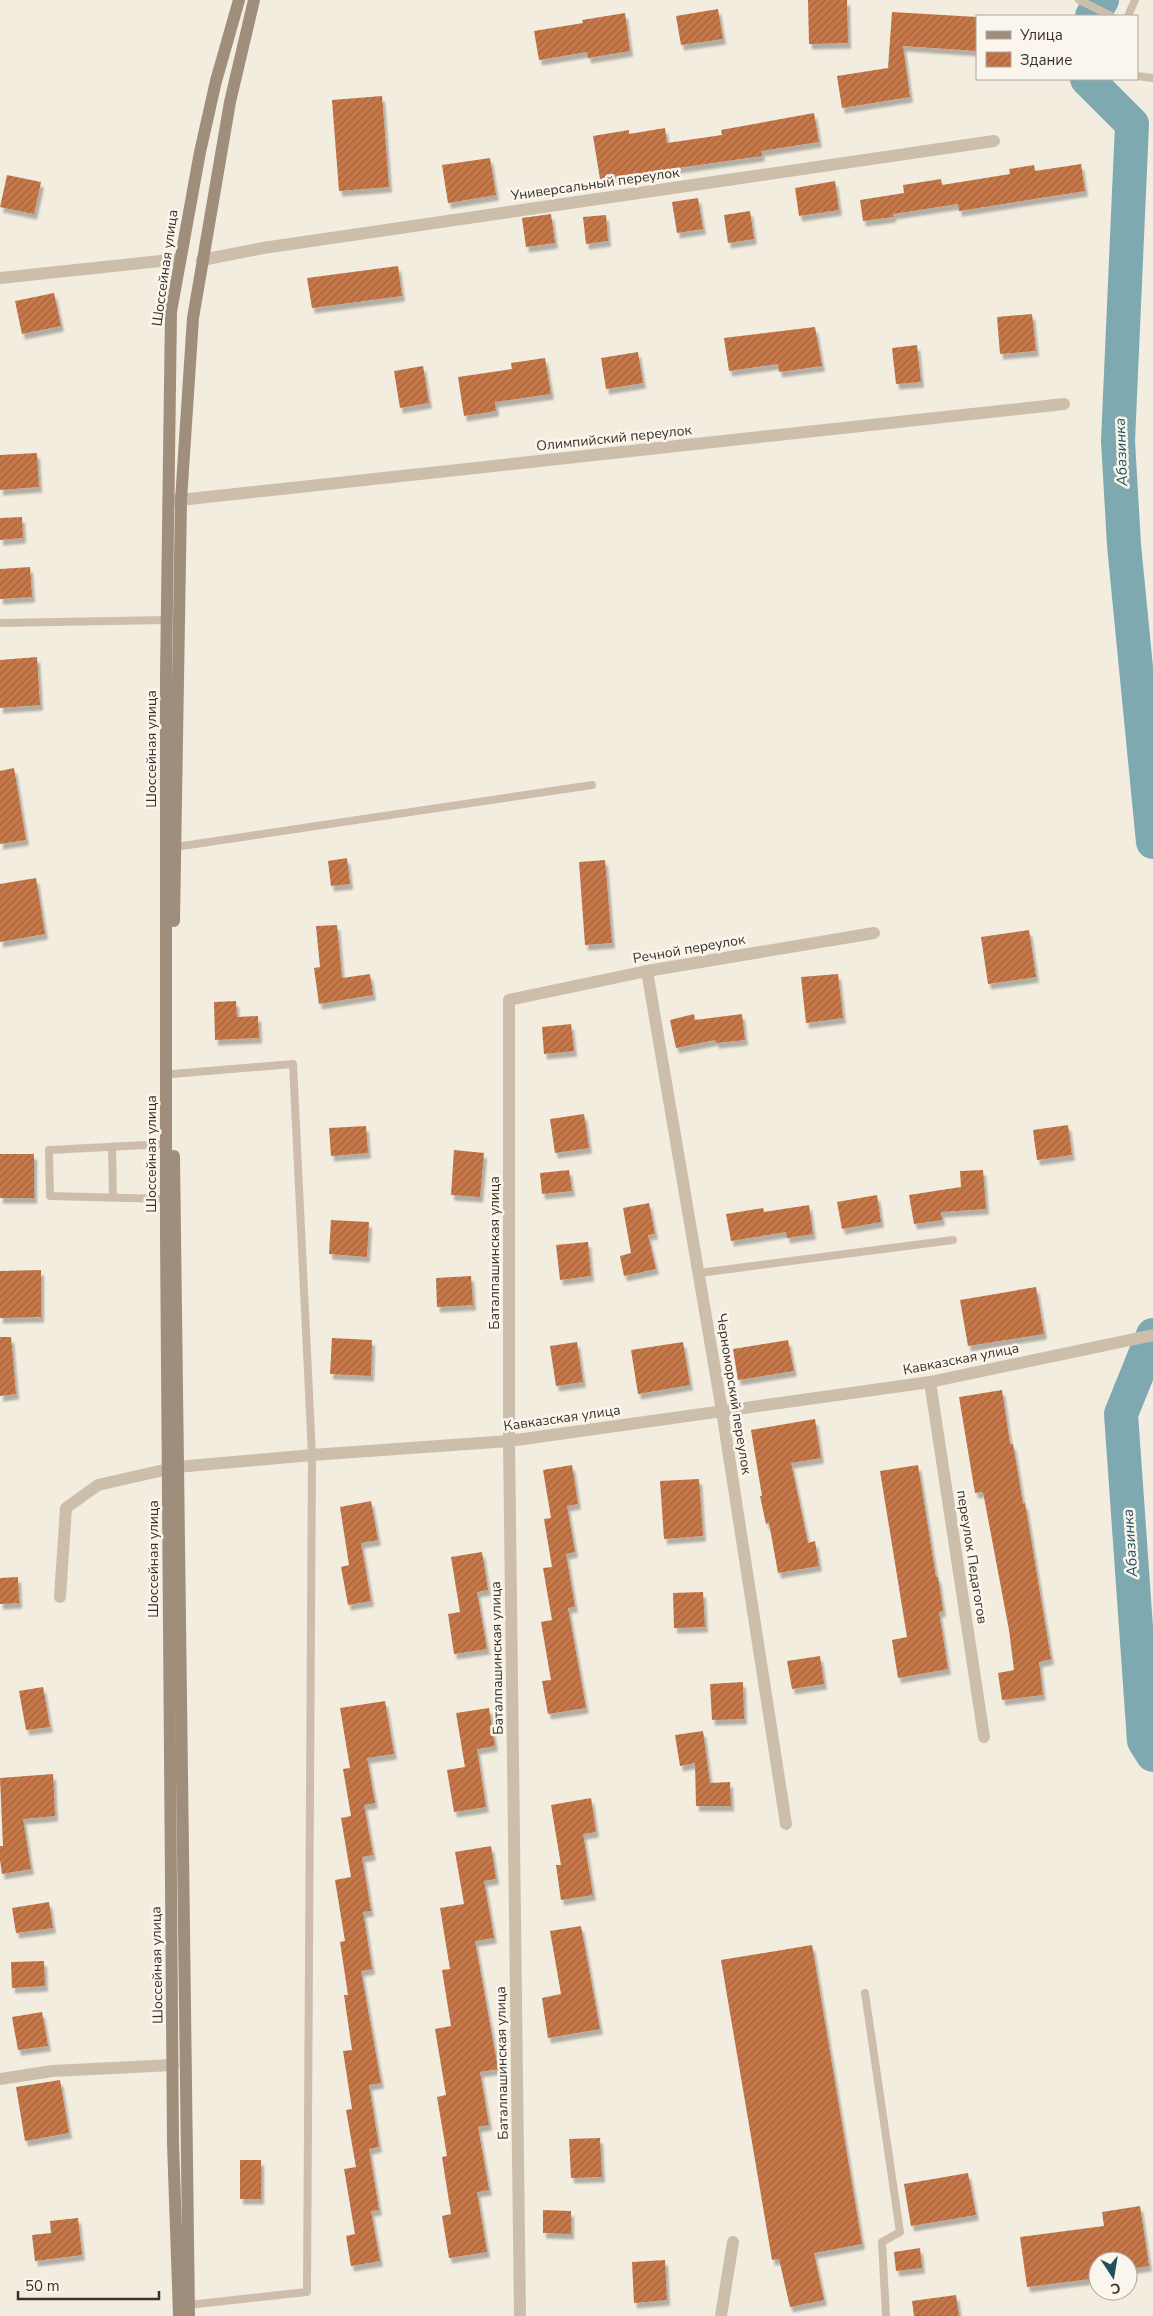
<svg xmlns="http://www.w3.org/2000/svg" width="1153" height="2316" font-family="'Nunito Sans',sans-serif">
<defs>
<pattern id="building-hatch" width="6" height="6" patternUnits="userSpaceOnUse" patternTransform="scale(1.25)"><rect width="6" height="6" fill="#c7784a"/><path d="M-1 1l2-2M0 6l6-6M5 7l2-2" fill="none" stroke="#a3633e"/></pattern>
<filter id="shadow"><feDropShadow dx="3" dy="5.5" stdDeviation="1" flood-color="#0004"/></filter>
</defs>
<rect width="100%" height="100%" fill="#f3ede0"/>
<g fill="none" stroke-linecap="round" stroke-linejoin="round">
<g stroke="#7ea9b1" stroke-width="34">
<polyline points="1092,16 1102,0"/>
<polyline points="1087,79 1132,124 1118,441 1124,545 1153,842"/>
<polyline points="1153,1335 1121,1414 1144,1741 1153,1755"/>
</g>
</g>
<g fill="url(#building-hatch)" filter="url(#shadow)">
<polygon points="808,0 847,0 848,43 809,44"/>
<polygon points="718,9 723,39 681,45 676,16"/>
<polygon points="892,12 977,17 977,51 903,46 910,97 842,108 837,76 888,68"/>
<polygon points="625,13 630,51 588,58 587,52 539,60 534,31 583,23 582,20"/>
<polygon points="382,96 389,187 339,191 332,100"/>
<polygon points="814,113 819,142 761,151 762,156 600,179 593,136 629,130 629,134 665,128 667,143 722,135 721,130"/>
<polygon points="490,158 496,195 448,203 442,165"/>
<polygon points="1081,164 1085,191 959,211 958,204 893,214 893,217 863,221 860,200 904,193 903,185 941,179 942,185 1010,174 1009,169 1034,165 1035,171"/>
<polygon points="7,175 41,182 34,214 0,207"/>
<polygon points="835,181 839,210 799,216 795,188"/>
<polygon points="698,198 703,229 677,233 672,202"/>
<polygon points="750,211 754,239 728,243 724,215"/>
<polygon points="551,214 555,243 526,247 522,218"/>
<polygon points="606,215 608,241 586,244 583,217"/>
<polygon points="398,266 402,296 312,308 307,278"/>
<polygon points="54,293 61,326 22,334 15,301"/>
<polygon points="1032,314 1036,351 1000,354 997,317"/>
<polygon points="815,327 822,366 779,372 778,364 729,371 724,338"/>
<polygon points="917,345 921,382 896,384 892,348"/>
<polygon points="638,352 643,383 606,389 601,358"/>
<polygon points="545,358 551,394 495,402 496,411 464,416 458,377 512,369 511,363"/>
<polygon points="423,366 429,403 400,408 394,371"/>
<polygon points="37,453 39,487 0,490 0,455"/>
<polygon points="22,517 23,538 0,540 0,518"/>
<polygon points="30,567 32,597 0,599 0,569"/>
<polygon points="37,657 40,705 0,708 0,660"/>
<polygon points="14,768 26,840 0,844 0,771"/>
<polygon points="347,858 350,884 331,886 328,861"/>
<polygon points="605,860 612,943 585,945 579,862"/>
<polygon points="36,878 45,934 0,942 0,884"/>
<polygon points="337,925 342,978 370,974 373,995 319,1004 314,968 320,967 316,926"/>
<polygon points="1029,930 1036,977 988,984 981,937"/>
<polygon points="838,974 843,1018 806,1023 801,977"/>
<polygon points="236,1001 237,1017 258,1016 259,1038 215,1040 214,1002"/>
<polygon points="694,1014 695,1020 742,1014 745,1040 716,1043 715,1040 676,1048 670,1020"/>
<polygon points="571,1024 574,1051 544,1054 542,1027"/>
<polygon points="584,1114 589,1148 555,1153 550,1119"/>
<polygon points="1068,1125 1072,1155 1037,1160 1033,1130"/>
<polygon points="366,1126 368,1153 331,1156 329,1128"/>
<polygon points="454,1150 484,1153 480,1197 451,1195"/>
<rect x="0" y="1154" width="34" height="44"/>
<polygon points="569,1170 572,1191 542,1194 540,1173"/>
<polygon points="983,1170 986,1209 941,1212 942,1220 914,1224 909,1195 961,1187 960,1171"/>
<polygon points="877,1195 881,1222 842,1229 837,1202"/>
<polygon points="649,1203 655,1234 648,1235 656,1269 624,1276 620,1256 631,1253 623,1208"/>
<polygon points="809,1205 813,1234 787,1238 786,1232 731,1241 726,1214 763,1208 764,1212"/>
<polygon points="331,1220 369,1222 367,1257 329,1254"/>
<polygon points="588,1242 591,1276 560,1280 556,1245"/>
<polygon points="41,1270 41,1317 0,1318 0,1271"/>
<polygon points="471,1276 473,1305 437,1307 436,1278"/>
<polygon points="1036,1287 1044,1334 968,1346 960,1300"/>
<polygon points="0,1337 11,1337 16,1394 0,1396"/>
<polygon points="332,1338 372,1340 371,1376 330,1374"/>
<polygon points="788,1340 794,1371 738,1380 733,1349"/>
<polygon points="577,1342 583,1382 556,1386 550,1346"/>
<polygon points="683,1342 690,1385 638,1394 631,1350"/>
<polygon points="1002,1390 1010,1444 1013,1444 1023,1504 1025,1503 1051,1659 1039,1662 1043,1695 1002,1700 998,1673 1014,1670 1009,1630 983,1492 975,1493 959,1397"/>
<polygon points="815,1419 821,1458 791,1463 808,1543 815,1541 819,1566 778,1573 769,1523 766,1524 760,1496 762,1496 751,1430"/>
<polygon points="572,1465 578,1504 567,1506 575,1552 566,1554 575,1607 568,1608 586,1708 548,1714 542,1681 551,1680 541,1622 552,1620 543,1568 552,1567 544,1519 551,1518 543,1470"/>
<polygon points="918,1465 936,1577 938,1577 943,1611 939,1612 948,1669 898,1678 892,1640 907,1637 880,1471"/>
<polygon points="699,1479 703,1536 664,1539 660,1481"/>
<polygon points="371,1501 378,1540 361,1543 371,1601 348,1605 341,1567 349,1565 340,1507"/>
<polygon points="482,1552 488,1590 477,1592 487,1649 454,1654 448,1614 460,1612 451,1557"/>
<polygon points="18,1577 19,1603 0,1604 0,1578"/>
<polygon points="703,1592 705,1627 674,1628 673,1593"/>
<polygon points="820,1656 824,1684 792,1689 787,1661"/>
<polygon points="743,1682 744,1719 712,1720 710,1684"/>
<polygon points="43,1687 50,1727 26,1730 19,1691"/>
<polygon points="385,1701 394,1754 367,1758 375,1803 364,1805 373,1855 362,1857 371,1911 363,1912 372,1969 361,1971 381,2083 369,2085 379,2147 369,2149 379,2210 371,2211 380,2261 351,2266 346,2236 355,2234 344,2169 356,2167 346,2110 352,2109 343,2051 352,2050 344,1995 348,1995 340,1942 345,1941 335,1880 351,1877 341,1818 351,1816 343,1769 350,1768 340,1708"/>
<polygon points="489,1708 495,1746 477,1749 486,1807 454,1812 447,1770 465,1767 456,1713"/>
<polygon points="703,1731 710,1783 730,1782 731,1806 696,1806 695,1763 680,1766 675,1735"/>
<polygon points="53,1774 55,1816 23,1819 31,1869 2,1874 0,1860 0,1846 3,1846 0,1778"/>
<polygon points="591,1798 596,1832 583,1834 593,1895 561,1900 556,1865 561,1865 551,1805"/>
<polygon points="491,1846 496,1879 484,1881 494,1938 475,1941 498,2069 480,2072 489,2125 478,2127 489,2190 477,2192 487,2252 449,2258 442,2216 451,2214 442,2157 447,2156 437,2097 446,2095 435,2029 451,2026 442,1970 450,1969 440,1908 464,1904 455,1852"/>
<polygon points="49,1902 53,1928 16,1933 12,1908"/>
<polygon points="581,1926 600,2029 548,2038 542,1998 561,1994 550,1931"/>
<polygon points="812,1945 862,2244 814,2253 824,2300 790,2307 779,2259 772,2260 721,1960"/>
<polygon points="44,1961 45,1986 12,1988 11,1962"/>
<polygon points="42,2012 48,2046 18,2050 12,2017"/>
<polygon points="60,2080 69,2133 25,2141 16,2087"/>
<polygon points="600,2138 602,2177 571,2178 569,2139"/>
<rect x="240" y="2160" width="21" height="39"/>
<polygon points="968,2173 976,2215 911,2226 904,2184"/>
<polygon points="1140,2206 1149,2266 1128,2269 1128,2261 1098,2261 1098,2278 1027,2287 1020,2237 1104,2226 1102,2212"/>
<polygon points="543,2210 571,2211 571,2234 543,2233"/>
<polygon points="78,2218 82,2255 35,2261 32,2235 51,2233 50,2221"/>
<polygon points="920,2248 922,2268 896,2271 894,2252"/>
<polygon points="665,2260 667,2300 634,2303 632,2262"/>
<polygon points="956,2295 959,2316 914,2316 912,2301"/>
</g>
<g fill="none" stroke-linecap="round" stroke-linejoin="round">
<g stroke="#ccbeab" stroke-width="8">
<polyline points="1079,0 1111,16"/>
<polyline points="1128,16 1135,0"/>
<polyline points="1137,76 1153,78"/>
<polyline points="0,623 166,620"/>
<polyline points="175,847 592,785"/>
<polyline points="172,1074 293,1064 312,1455 307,2292 188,2305"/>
<polyline points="166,1144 49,1150 50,1196 166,1199"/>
<polyline points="112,1147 113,1197"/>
<polyline points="699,1273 953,1240"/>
<polyline points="865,1993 900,2232 882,2242 886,2316"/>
</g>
<g stroke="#ccbeab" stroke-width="12">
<polyline points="202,260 263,248 994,141"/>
<polyline points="0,278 179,259"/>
<polyline points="171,501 1064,404"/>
<polyline points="647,971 722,1411 786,1824"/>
<polyline points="930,1382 984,1737"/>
<polyline points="60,1597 66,1508 98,1485 177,1467 312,1455 509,1441 930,1382 1153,1335"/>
<polyline points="0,2079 52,2071 173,2065"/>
<polyline points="520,2316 509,1441 509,1000 647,971 874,933"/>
<polyline points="721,2316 733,2242"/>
</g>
<g stroke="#a08e7c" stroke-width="12">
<polyline points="174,921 181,500 193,318 230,102 254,0"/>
<polyline points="174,1156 189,2316"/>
<polyline points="179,2316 173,2143 166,1236 166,676 171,312 200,152 216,81 239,0"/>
</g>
</g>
<g text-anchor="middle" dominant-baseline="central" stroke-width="5" stroke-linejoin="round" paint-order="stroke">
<g font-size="14" fill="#3a312a" stroke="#fbf6ed">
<text transform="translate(595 184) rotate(-8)">Универсальный переулок</text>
<text transform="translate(165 268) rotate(-82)">Шоссейная улица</text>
<text transform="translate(614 438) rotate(-6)">Олимпийский переулок</text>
<text transform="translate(151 749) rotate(-90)">Шоссейная улица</text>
<text transform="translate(689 949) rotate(-10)">Речной переулок</text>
<text transform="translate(151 1154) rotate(-90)">Шоссейная улица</text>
<text transform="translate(494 1253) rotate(-90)">Баталпашинская улица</text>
<text transform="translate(961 1359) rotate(-11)">Кавказская улица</text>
<text transform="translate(734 1394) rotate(81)">Черноморский переулок</text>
<text transform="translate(562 1418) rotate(-8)">Кавказская улица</text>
<text transform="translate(972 1557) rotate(81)">переулок Педагогов</text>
<text transform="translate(153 1559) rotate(-90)">Шоссейная улица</text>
<text transform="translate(497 1658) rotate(-91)">Баталпашинская улица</text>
<text transform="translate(157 1965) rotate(-91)">Шоссейная улица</text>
<text transform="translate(502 2063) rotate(-91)">Баталпашинская улица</text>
</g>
<g font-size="15" font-style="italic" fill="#1f515d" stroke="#fbf6ed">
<text transform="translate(1121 452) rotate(-92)">Абазинка</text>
<text transform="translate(1130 1543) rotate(-94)">Абазинка</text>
</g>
</g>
<rect x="976" y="15" width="162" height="65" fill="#fbf6ed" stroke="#aea79f"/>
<rect x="986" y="31" width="25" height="8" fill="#a08e7c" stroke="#aea79f"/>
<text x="1020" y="40" font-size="15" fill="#3a312a">Улица</text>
<rect x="986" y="52" width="25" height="15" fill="url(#building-hatch)" stroke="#aea79f"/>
<text x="1020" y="65" font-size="15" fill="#3a312a">Здание</text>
<g transform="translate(1113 2276) rotate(168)"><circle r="24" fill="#fbf6ed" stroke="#aea79f"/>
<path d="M0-4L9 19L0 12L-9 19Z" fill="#1f515d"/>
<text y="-8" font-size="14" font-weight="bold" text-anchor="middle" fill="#3a312a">С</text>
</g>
<path d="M18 2291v8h141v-8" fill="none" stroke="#3a312a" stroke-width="2.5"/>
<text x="25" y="2291" font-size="15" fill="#3a312a" stroke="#fbf6ed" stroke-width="4" paint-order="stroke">50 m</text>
</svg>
